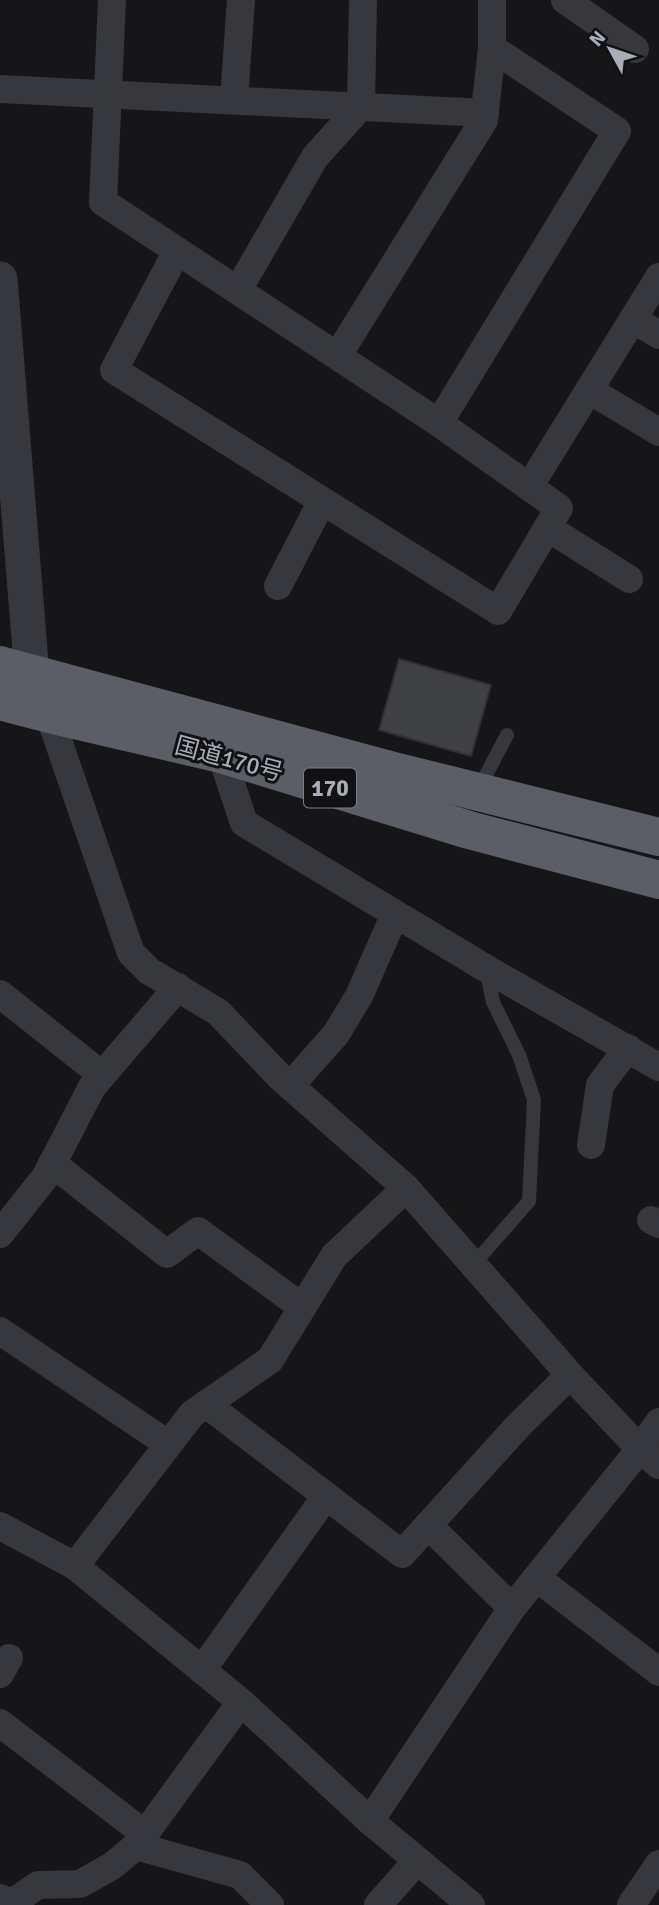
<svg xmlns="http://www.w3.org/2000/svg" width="659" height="1905" font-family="Signika,'Noto Sans JP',sans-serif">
<rect width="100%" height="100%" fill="#161618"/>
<polygon fill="#404145" stroke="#303034" stroke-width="2" points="399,659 491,685 471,756 379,730"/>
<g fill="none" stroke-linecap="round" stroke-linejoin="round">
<g stroke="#37383d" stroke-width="14">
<polyline points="478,790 507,735"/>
<polyline points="473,1265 529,1201 534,1100 519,1055 493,1002 489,983 492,972"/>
</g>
<g stroke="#37383d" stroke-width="28">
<polyline points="112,0 103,202 439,423 559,508 498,611 114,370 177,251"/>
<polyline points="565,0 635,49"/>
<polyline points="0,89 485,113"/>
<polyline points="234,99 241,0"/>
<polyline points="238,290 315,157 361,106 363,0"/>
<polyline points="633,319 659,335"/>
<polyline points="338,355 484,120 492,48 492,0"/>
<polyline points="589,390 659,432"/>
<polyline points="439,423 617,131 492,48"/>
<polyline points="529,487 659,277"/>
<polyline points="548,528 629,579"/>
<polyline points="278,586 322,501"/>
<polyline points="49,714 131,953 149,971 218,1012 280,1077 406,1188 570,1375 640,1449 659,1465"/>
<polyline points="221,754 244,823 492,972 659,1067"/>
<polyline points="0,994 102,1075"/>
<polyline points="290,1086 336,1034 359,996 395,914"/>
<polyline points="591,1145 600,1085 628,1048"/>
<polyline points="52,1163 167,1254 198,1231 302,1307"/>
<polyline points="651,1220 659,1224"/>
<polyline points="0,1234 46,1176 92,1087 178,987"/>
<polyline points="0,1331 168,1444"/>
<polyline points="206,1404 402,1554 518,1426 570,1375"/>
<polyline points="428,1525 512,1608"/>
<polyline points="0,1526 75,1566 241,1702 370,1821 471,1905"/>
<polyline points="75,1566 192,1414 270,1360 334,1256 406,1188"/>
<polyline points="537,1578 659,1672"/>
<polyline points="202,1670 326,1496"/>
<polyline points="0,1674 9,1658"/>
<polyline points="0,1723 145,1834"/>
<polyline points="370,1821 512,1608 640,1449 659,1422"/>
<polyline points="136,1846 240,1875 270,1905"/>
<polyline points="0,1898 12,1903 38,1885 80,1884 112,1866 136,1846 241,1702"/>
<polyline points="378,1905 417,1861"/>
<polyline points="631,1905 659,1864"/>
</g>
<polyline stroke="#37383d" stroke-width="35" points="0,279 34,700"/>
<g stroke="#5b5e65" stroke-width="38">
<polyline points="0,665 394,771 659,837"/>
<polyline points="0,701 49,714 221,754 469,830 659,880"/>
</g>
</g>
<g text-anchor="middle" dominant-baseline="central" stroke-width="6" stroke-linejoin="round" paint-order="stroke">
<rect fill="#111113" stroke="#7b7e86" stroke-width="2" x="304" y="768.5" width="52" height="39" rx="5"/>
<g font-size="23" font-weight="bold" fill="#a8adb8">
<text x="330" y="788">170</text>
</g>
<g font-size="24" fill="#a8adb8" stroke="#111113">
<text transform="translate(229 759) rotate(15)">国道170号</text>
</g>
</g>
<g transform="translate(610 49) rotate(310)" stroke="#111113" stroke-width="5" paint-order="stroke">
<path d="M0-5L12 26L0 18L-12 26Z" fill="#a8adb8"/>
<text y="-10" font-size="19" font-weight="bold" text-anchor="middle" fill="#a8adb8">N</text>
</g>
</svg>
